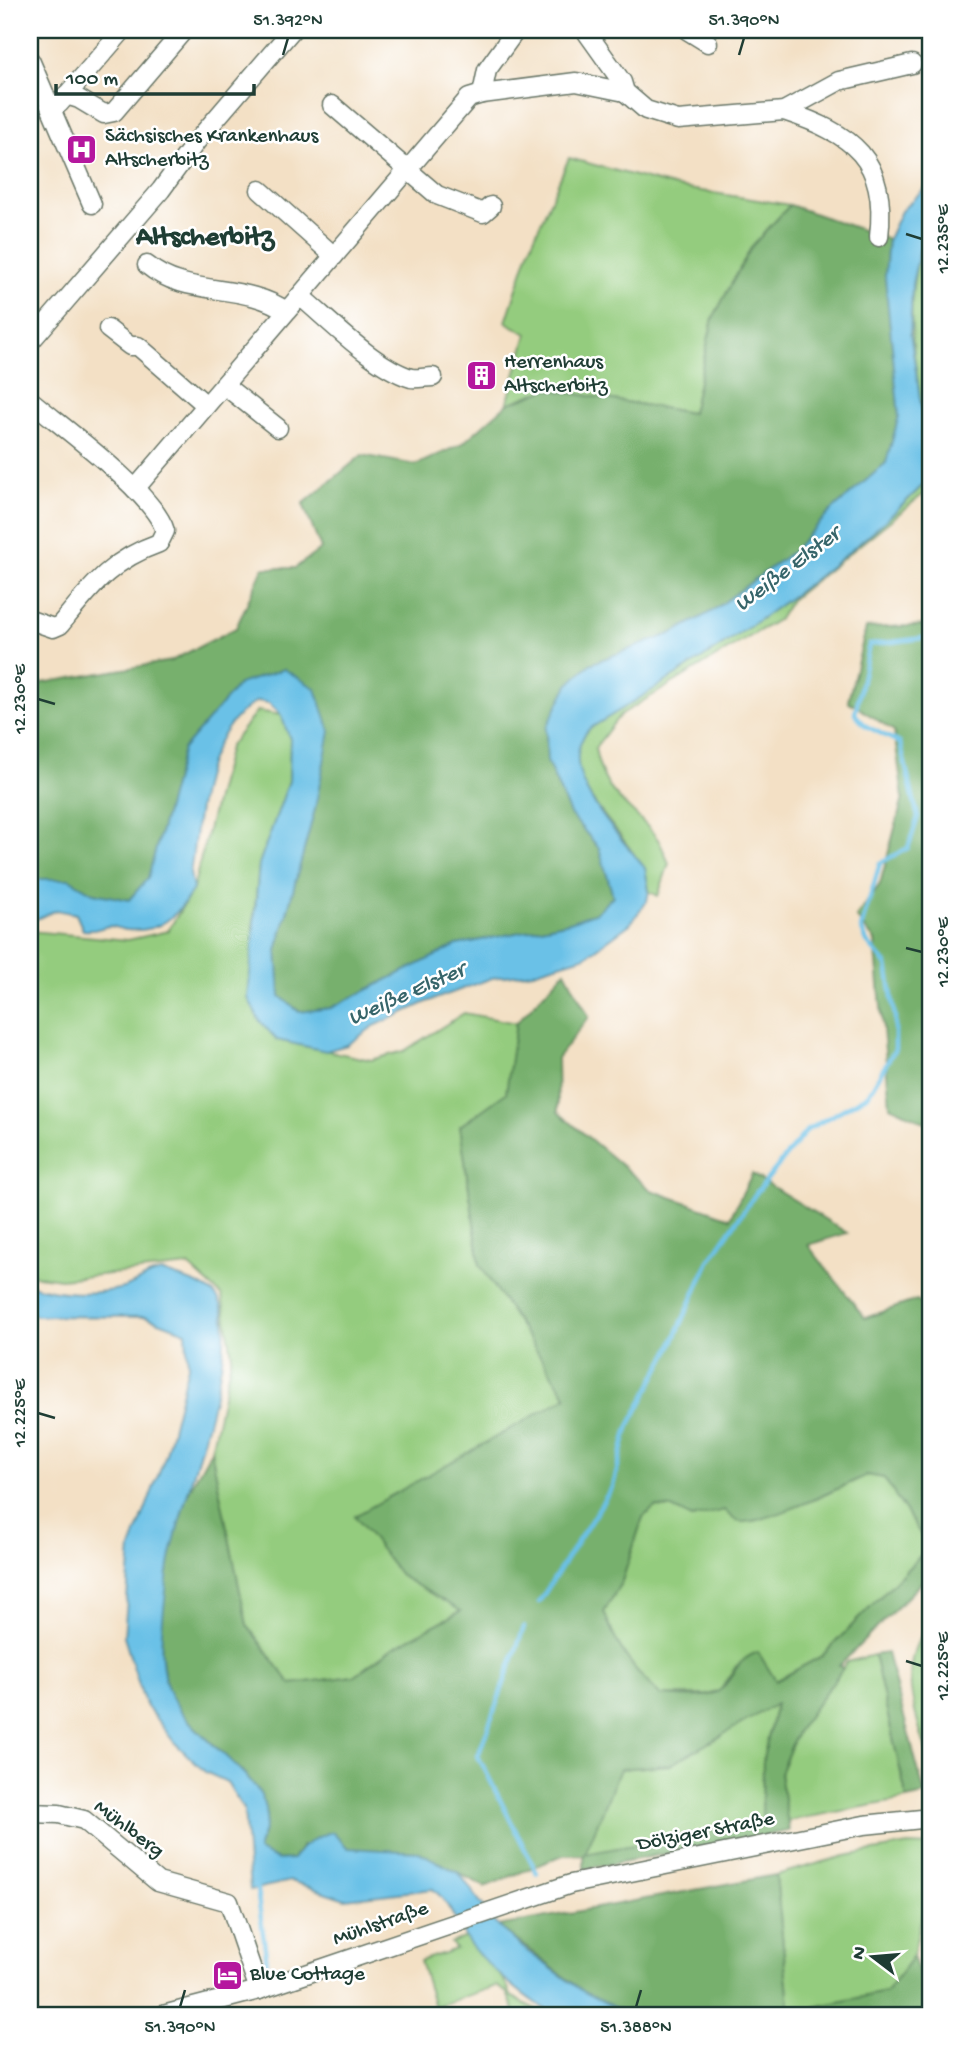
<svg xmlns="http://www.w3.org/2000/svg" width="961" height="2045" font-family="'Gochi Hand',sans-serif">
<rect width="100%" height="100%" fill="#fff"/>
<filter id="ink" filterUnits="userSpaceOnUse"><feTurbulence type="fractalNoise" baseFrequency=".0143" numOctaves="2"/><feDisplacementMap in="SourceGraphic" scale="14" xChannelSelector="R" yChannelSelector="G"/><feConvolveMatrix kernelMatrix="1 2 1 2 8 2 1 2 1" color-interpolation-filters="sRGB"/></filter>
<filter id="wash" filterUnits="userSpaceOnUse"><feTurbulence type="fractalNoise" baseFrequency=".00686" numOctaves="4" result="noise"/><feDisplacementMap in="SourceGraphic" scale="28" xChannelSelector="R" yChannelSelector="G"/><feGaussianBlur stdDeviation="1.57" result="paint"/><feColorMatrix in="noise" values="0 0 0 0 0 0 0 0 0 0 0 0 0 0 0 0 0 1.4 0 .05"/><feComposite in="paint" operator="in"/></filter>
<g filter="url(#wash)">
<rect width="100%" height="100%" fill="#f3e0c5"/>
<g fill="#94cc7e" stroke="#5a8459" stroke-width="2">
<polygon points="569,158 676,187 790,205 752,246 713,318 692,413 547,389 507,404 527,334 506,322 531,245"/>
<path d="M931 223V427L924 424C914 356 899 287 931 223Z"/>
<path d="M931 477V488L791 600 779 619 620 715 595 748C604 800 631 803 657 838 662 845 665 855 669 863L658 896 649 891C646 838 541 782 589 729 711 655 831 579 931 477Z"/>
<polygon points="257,711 281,715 290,739 289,781 259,864 253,928 277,1040 371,1060 404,1051 464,1013 516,1023 507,1093 460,1126 480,1265 568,1397 356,1516 401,1576 461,1611 394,1647 354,1676 291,1684 247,1625 211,1450 232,1355 222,1296 189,1266 61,1279 30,1275 30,931 128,940 168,931 193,889 229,747"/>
<path d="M867 1475 884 1478 929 1547 822 1656 776 1681 758 1653 736 1666 720 1691 707 1695H661C633 1671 617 1647 604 1612L622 1581 643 1517 655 1507 672 1508 692 1518 724 1510 754 1521 818 1498Z"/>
<path d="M931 1624V1767C919 1722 891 1663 931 1624Z"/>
<polygon points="874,1655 907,1799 787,1821 780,1773 797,1732 847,1662"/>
<polygon points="776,1703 763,1759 762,1821 584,1855 619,1769 670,1765"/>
<polygon points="908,1845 931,1846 931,1874 913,1956 886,1992 815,2007 815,2015 790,2015 776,1875 845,1856"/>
<path d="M466 1937C479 1960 505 1971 511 1996L546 2015H516L507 1993 496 1986 434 2007 420 1961 456 1949 451 1943Z"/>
</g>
<g fill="#77b06d" stroke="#4b7650" stroke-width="2" fill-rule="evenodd">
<polygon points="790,205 888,239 885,277 899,416 886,463 830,512 792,552 711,612 673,633 590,664 546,728 547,761 570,814 599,848 613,896 597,912 570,922 457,945 331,1008 300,1012 280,996 277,950 315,809 284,669 239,684 183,749 148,878 129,900 93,893 69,879 30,879 30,685 171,661 236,628 263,568 295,568 321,549 303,504 362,455 416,465 462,444 507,404 547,389 692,413 713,318 752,246"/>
<polygon points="931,625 931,1125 890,1106 875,941 856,917 880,884 903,798 894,731 848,701 866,628"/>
<path d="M565 971 589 1017 557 1058 558 1112 651 1190 730 1218 752 1174 847 1233 808 1245 865 1318 917 1300 931 1313V1573L839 1666 843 1668 797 1732 780 1773 789 1831 584 1869V1855H563L485 1887 419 1852 302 1846 293 1859 278 1860 258 1851C261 1838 268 1823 266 1809 259 1769 181 1732 167 1686 154 1644 166 1559 178 1517 185 1494 200 1471 211 1450L247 1625 291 1684 354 1676 394 1647 461 1611 401 1576 355 1516 567 1397 480 1265 460 1126 506 1093 516 1023ZM867 1475 884 1478 929 1547 822 1656 776 1681 758 1652C733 1661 736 1676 720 1690 708 1701 676 1695 661 1695 633 1671 617 1647 604 1612L622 1581 643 1517 655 1507 672 1508 692 1518 724 1510C727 1513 733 1519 737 1521 757 1529 845 1485 867 1475ZM776 1704 763 1759 762 1821 585 1854 620 1769 670 1765Z"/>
<polygon points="887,1653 925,1795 907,1799 874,1655"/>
<polygon points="776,1875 790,2015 629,2015 584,1992 498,1926"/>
<polygon points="913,1956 922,1982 931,1985 931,2015 815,2015 814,2007 886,1992"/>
</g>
<g fill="#6ac1e7" stroke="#447f8e" stroke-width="2">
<path d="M931 182V223L921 244 912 284 910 333 924 423 931 427V477C831 579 711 655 589 729 551 771 619 834 645 868L649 891 647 901 630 924 586 956 533 972 492 978 427 1002 374 1026 347 1045 326 1051 277 1040 259 1020 248 998 259 864 289 781 290 739 281 715 269 703 257 701C198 737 200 813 190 873L193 889C178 916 160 933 127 930 121 930 115 926 110 926 98 927 99 932 83 930L76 914 56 910 30 922V879H69L93 893 129 900 148 878 183 749 239 684 284 669 316 689 330 731 315 809 277 950 280 996 299 1012 331 1008 457 945 570 922 597 912 613 896 599 848 570 814 547 761 546 728 568 685 590 664 673 633 711 612 792 552 830 512 886 463 899 416 885 277 888 239 901 211Z"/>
<path d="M163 1272C179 1278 211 1285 219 1300 245 1351 172 1516 167 1580 164 1615 156 1653 167 1686 181 1732 259 1770 266 1809 268 1823 261 1838 258 1851L278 1860 293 1859C304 1844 314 1837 332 1832L348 1848 419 1852 459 1873 498 1926 527 1951 584 1992 629 2015C611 2015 573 2020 558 2015 534 2007 485 1964 469 1943 456 1925 451 1904 433 1889L345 1899 291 1881 250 1890 244 1810 227 1782 205 1772 174 1742 145 1704 124 1637 131 1548 166 1454 188 1366 186 1332 146 1317 36 1316 30 1313V1284C56 1295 95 1295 123 1288 138 1284 144 1274 163 1272Z"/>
</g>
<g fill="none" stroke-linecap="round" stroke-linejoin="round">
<g stroke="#6ac1e7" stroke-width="4.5">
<polyline points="539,1602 613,1486 628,1428 670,1349 709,1261 756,1193 807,1130 868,1095 895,1049 895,1017 887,965 867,942 861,928 880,863 908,848 918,817 900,743 866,726 855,714 869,645 931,637"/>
<polyline points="524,1627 478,1756 537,1873"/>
<polyline points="256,1883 267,1962"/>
</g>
</g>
</g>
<g filter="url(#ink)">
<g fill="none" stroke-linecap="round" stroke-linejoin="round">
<defs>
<g id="minor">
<polyline points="516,30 487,70 482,94 576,82 625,92"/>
<polyline points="585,30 622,82 625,92 646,110 678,120 784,111 839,81 912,64"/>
<polyline points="687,30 708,43"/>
<polyline points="30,60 92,204"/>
<polyline points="66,95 79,99 104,114 114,112 184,30"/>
<polyline points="59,104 123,30"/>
<polyline points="332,105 437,195 483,213 491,206"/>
<path d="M784 111C853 134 888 159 879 237"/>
<polyline points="260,190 334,256"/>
<path d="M147 265C186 298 245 282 286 311"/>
<path d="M300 296C330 321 373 366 411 378 417 379 426 377 433 377"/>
<polyline points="108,329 130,346 138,346 206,405"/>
<polyline points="30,342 161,190 196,142 292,30"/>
<polyline points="224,385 278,428"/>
<path d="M30 400C62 427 155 494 165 531L159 543C111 560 92 586 60 625L53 628 30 620"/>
<polyline points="135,489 456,113 469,98 482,94"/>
<polyline points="30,1813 59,1814 84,1820 158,1882 229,1902 259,1990"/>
<polyline points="163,2015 259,1990 571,1884 864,1825 931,1818"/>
</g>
</defs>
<use href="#minor" stroke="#697667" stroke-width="21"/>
<use href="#minor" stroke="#fff" stroke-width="18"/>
</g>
</g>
<path fill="none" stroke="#1f3d34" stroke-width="2.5" d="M283 55 288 38M739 55 744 38M906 234 922 239M38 699 55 704M906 948 922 952M38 1413 55 1418M906 1661 922 1666M180 2007 185 1990M636 2007 641 1990"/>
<defs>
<symbol id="hospital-square" viewBox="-11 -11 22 22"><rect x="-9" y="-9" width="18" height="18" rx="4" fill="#b5179e" stroke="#fff"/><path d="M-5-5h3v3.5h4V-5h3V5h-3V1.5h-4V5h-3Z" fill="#fff"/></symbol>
<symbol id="building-square" viewBox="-11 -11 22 22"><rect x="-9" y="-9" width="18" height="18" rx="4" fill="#b5179e" stroke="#fff"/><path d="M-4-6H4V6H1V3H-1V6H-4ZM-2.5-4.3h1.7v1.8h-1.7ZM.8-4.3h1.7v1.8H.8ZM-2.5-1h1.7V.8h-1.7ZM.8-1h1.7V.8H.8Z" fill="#fff"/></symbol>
<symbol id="hotel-square" viewBox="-11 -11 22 22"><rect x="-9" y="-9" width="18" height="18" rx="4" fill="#b5179e" stroke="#fff"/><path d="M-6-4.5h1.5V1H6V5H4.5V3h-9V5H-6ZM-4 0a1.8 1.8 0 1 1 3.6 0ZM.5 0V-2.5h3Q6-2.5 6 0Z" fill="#fff"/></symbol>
</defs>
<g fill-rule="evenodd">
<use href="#hospital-square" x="64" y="132" width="35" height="35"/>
<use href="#building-square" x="464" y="358" width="35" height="35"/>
<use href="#hotel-square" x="210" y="1958" width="35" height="35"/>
</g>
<g text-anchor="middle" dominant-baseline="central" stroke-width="5" stroke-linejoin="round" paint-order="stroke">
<g font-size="21" fill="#1f3d34" stroke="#fff" text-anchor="start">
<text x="105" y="137">Sächsisches Krankenhaus<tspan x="105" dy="24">Altscherbitz</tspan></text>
<text x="504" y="363">Herrenhaus<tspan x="504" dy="24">Altscherbitz</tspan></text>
<text x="250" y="1975">Blue Cottage</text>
</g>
<g font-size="21" fill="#1f3d34" stroke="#fff">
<text transform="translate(128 1830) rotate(37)">Mühlberg</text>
<text transform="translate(706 1833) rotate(-11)">Dölziger Straße</text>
<text transform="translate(381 1925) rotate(-19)">Mühlstraße</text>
</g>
<g font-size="23" font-style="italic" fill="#36656a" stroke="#fff">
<text transform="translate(788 570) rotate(-37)">Weiße Elster</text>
<text transform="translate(407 995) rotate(-24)">Weiße Elster</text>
</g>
<g font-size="28" font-weight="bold" fill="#1f3d34" stroke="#fff">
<text x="205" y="238">Altscherbitz</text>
</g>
</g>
<rect width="961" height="2045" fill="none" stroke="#fff" stroke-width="77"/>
<g transform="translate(873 1957) rotate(286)" stroke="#ffffff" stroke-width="5" paint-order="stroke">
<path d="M0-5L12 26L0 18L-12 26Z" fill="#1f3d34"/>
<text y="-10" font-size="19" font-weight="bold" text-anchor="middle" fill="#1f3d34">N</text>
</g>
<path d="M56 84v10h198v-10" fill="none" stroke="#1f3d34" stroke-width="3.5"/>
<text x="66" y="84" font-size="21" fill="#1f3d34" stroke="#ffffff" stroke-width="5" paint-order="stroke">100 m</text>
<rect x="38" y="38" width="884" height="1969" fill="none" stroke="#1f3d34" stroke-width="2.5"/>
<g font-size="18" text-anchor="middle" fill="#1f3d34">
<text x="288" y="25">51.392°N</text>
<text x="744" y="25">51.390°N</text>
<text transform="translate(942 239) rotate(-90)" y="6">12.235°E</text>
<text transform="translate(19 699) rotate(-90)" y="6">12.230°E</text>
<text transform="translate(942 952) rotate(-90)" y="6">12.230°E</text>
<text transform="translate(19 1413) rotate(-90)" y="6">12.225°E</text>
<text transform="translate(942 1666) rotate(-90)" y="6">12.225°E</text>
<text x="180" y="2032">51.390°N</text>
<text x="636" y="2032">51.388°N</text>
</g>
</svg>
